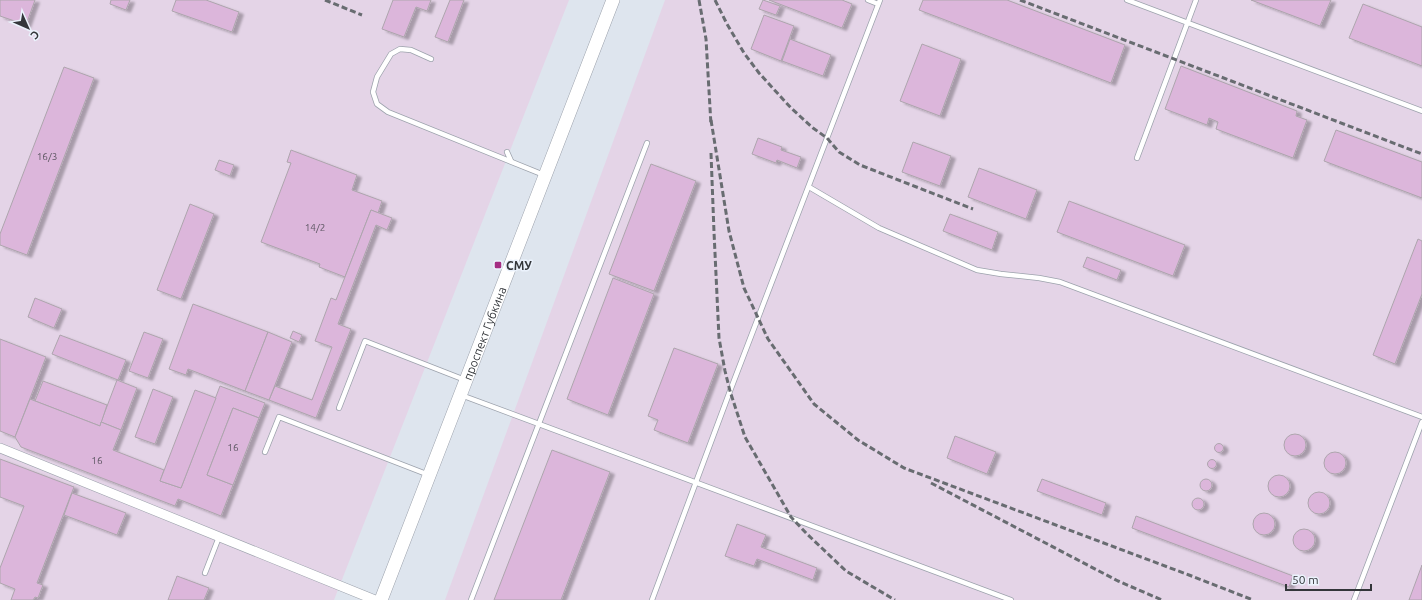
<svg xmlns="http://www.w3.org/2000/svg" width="1422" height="600" font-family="Ubuntu,sans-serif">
<defs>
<filter id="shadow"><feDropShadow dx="4.5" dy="2.5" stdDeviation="1" flood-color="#0004"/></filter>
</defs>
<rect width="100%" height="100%" fill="#dee5ee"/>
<g fill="#e4d4e7">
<polygon points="0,0 569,0 334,600 0,600"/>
<polygon points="665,0 1422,0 1422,600 445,600"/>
</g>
<g fill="#dcb6db" stroke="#ada5ad" filter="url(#shadow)">
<polygon points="0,0 35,0 26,25 0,16"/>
<polygon points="111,0 130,0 126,10 110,4"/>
<polygon points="176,0 206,0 239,12 232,32 172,11"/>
<polygon points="393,0 431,0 427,11 416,7 404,37 382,29"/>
<polygon points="450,0 464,0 448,42 435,37"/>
<polygon points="763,0 780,6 776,15 759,9"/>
<polygon points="769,0 842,0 852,4 842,28"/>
<polygon points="923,0 1007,0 1125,45 1111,83 919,10"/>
<polygon points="1251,0 1331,0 1320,26"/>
<polygon points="1363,4 1422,27 1422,66 1349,38"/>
<polygon points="764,15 794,26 781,61 751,49"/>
<polygon points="790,39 831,55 823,76 782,61"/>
<polygon points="922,44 961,59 940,116 900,101"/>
<polygon points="1181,66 1297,111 1296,116 1307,120 1293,158 1216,129 1218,122 1209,118 1207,125 1165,109"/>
<polygon points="64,67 94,78 27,255 0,245 0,234"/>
<polygon points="1336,130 1422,162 1422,198 1324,161"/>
<polygon points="758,138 782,147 781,150 801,157 797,168 777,160 776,163 752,154"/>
<polygon points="913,142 951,156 940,186 902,172"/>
<polygon points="291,150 357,175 352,190 382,201 378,213 371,210 345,277 319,267 320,264 261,242 291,163 287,162"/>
<polygon points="219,160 234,165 230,176 215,170"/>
<polygon points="651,164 696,181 654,291 609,274"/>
<polygon points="979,168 1037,190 1026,219 968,197"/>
<polygon points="1069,201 1185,245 1173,276 1057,232"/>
<polygon points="190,204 214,214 181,299 157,290"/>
<polygon points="371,210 392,218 387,230 376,225 338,324 351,329 316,418 269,400 275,386 312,400 332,347 315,341 331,298 336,300"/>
<polygon points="950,214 998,232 992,250 943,231"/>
<polygon points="1418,239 1422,241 1422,294 1395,364 1373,355"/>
<polygon points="1087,257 1121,270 1117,280 1083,267"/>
<polygon points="613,278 654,294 608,415 567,399"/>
<polygon points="35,298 62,309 54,328 28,317"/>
<polygon points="193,304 268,332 245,391 188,369 186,375 169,369"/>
<polygon points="293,331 302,335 299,342 290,338"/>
<polygon points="144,332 163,339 148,378 129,371"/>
<polygon points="268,332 292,342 269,400 245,391"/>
<polygon points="60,335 126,360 118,380 52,354"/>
<polygon points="0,339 46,357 15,437 0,431"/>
<polygon points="674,348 718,364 688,443 654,430 658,420 648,416"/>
<polygon points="117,380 137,388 121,430 101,422"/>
<polygon points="43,381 107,405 100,426 35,401"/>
<polygon points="220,386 265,403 259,418 233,408 207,475 233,485 221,516 178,499 175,506 21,447 15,437 30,399 100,426 101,422 121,430 113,450 164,470 160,481 181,488"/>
<polygon points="153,389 173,397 155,444 135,437"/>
<polygon points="195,390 216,398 181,488 160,481"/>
<polygon points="233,408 259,418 233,485 207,475"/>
<circle cx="1295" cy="445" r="11"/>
<polygon points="955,436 996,452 987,474 947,458"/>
<circle cx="1219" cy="448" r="4.5"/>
<polygon points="552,450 610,472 561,600 494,600"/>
<circle cx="1335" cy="463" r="11"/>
<polygon points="0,459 74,487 37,583 43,585 38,598 35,597 33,600 11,600 15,589 0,583 0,568 24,506 0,497"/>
<circle cx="1212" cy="464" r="4.5"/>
<circle cx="1279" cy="486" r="11"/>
<polygon points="1042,479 1106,503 1102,515 1037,491"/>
<circle cx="1206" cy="485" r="6"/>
<circle cx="1319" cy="503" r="11"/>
<polygon points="72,493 126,513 117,535 64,515"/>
<circle cx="1198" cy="504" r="6"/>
<circle cx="1264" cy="524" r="11"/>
<polygon points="1136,516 1293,576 1289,587 1132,528"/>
<polygon points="737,524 766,535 761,547 817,568 813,580 757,559 754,566 725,556"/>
<circle cx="1304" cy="540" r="11"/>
<polygon points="1422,565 1422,600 1409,600"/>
<polygon points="177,576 209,588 204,600 168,600"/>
</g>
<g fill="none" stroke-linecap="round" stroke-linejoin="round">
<defs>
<g id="service">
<polyline points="868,0 878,4"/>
<polyline points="1127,0 1422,111"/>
<polyline points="431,59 411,50 400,49 391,54 377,77 373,92 377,104 388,112 544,175"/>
<polyline points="507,152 511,161"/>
<polyline points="1137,158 1196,0"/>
<polyline points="809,187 879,228 977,270 1001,274 1039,278 1060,282 1422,417"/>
<polyline points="461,395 1011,600"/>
<polyline points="339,408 365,341 465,380"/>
<polyline points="265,452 279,417 429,475"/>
<polyline points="205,573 219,537"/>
<polyline points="471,600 647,143"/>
<polyline points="652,600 730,391 880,0"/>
<polyline points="1354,600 1422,422"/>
</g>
<polyline id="minor" points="0,448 375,600"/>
<g id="secondary">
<path id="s1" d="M381 600 613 0"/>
</g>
</defs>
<use href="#service" stroke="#9ca2ac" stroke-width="6"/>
<use href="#minor" stroke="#9ca2ac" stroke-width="10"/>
<use href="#secondary" stroke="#9ca2ac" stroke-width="14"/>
<use href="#service" stroke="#fff" stroke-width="4.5"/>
<use href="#minor" stroke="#fff" stroke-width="9"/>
<use href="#secondary" stroke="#fff" stroke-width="13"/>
<g stroke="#686c71" stroke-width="3" stroke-dasharray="6 3" stroke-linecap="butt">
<polyline points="325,0 362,15"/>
<polyline points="699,0 706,39 711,125"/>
<polyline points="715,0 727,24 744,53 759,73 791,108 813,128 827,138 839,152 860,165 973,209"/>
<polyline points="1020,0 1422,154"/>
<polyline points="711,120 729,231 744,288 768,339 814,404 858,440 904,468 1189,575 1253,600"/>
<polyline points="711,153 714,232 719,338 725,371 730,391 745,437 791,517 807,534 846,571 895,600"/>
<polyline points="931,483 1118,581 1162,600"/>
</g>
</g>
<rect fill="#a52d83" stroke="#ebf2fc" stroke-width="1.5" x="494" y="261" width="8" height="8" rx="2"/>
<g text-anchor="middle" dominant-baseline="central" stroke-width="3" stroke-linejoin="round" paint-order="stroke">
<g font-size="10" fill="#5d5662">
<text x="47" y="156">16/3</text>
<text x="315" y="227">14/2</text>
<text x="233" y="447">16</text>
<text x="97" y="460">16</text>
</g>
<g font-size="12" font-weight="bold" fill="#33363a" stroke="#ebf2fc" text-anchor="start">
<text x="506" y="265">СМУ</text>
</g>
<g font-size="12" fill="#33363a" stroke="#ebf2fc">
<text stroke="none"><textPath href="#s1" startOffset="286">проспект Губкина</textPath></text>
</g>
</g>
<g transform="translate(28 28) rotate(135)" stroke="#ebf2fc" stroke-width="3" paint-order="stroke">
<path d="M0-3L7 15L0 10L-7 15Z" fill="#33363a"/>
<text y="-6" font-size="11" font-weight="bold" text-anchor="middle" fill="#33363a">С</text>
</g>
<path d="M1286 584v6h85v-6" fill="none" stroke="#33363a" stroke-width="2"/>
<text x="1292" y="584" font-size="12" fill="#33363a" stroke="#ebf2fc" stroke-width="3" paint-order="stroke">50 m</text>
</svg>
